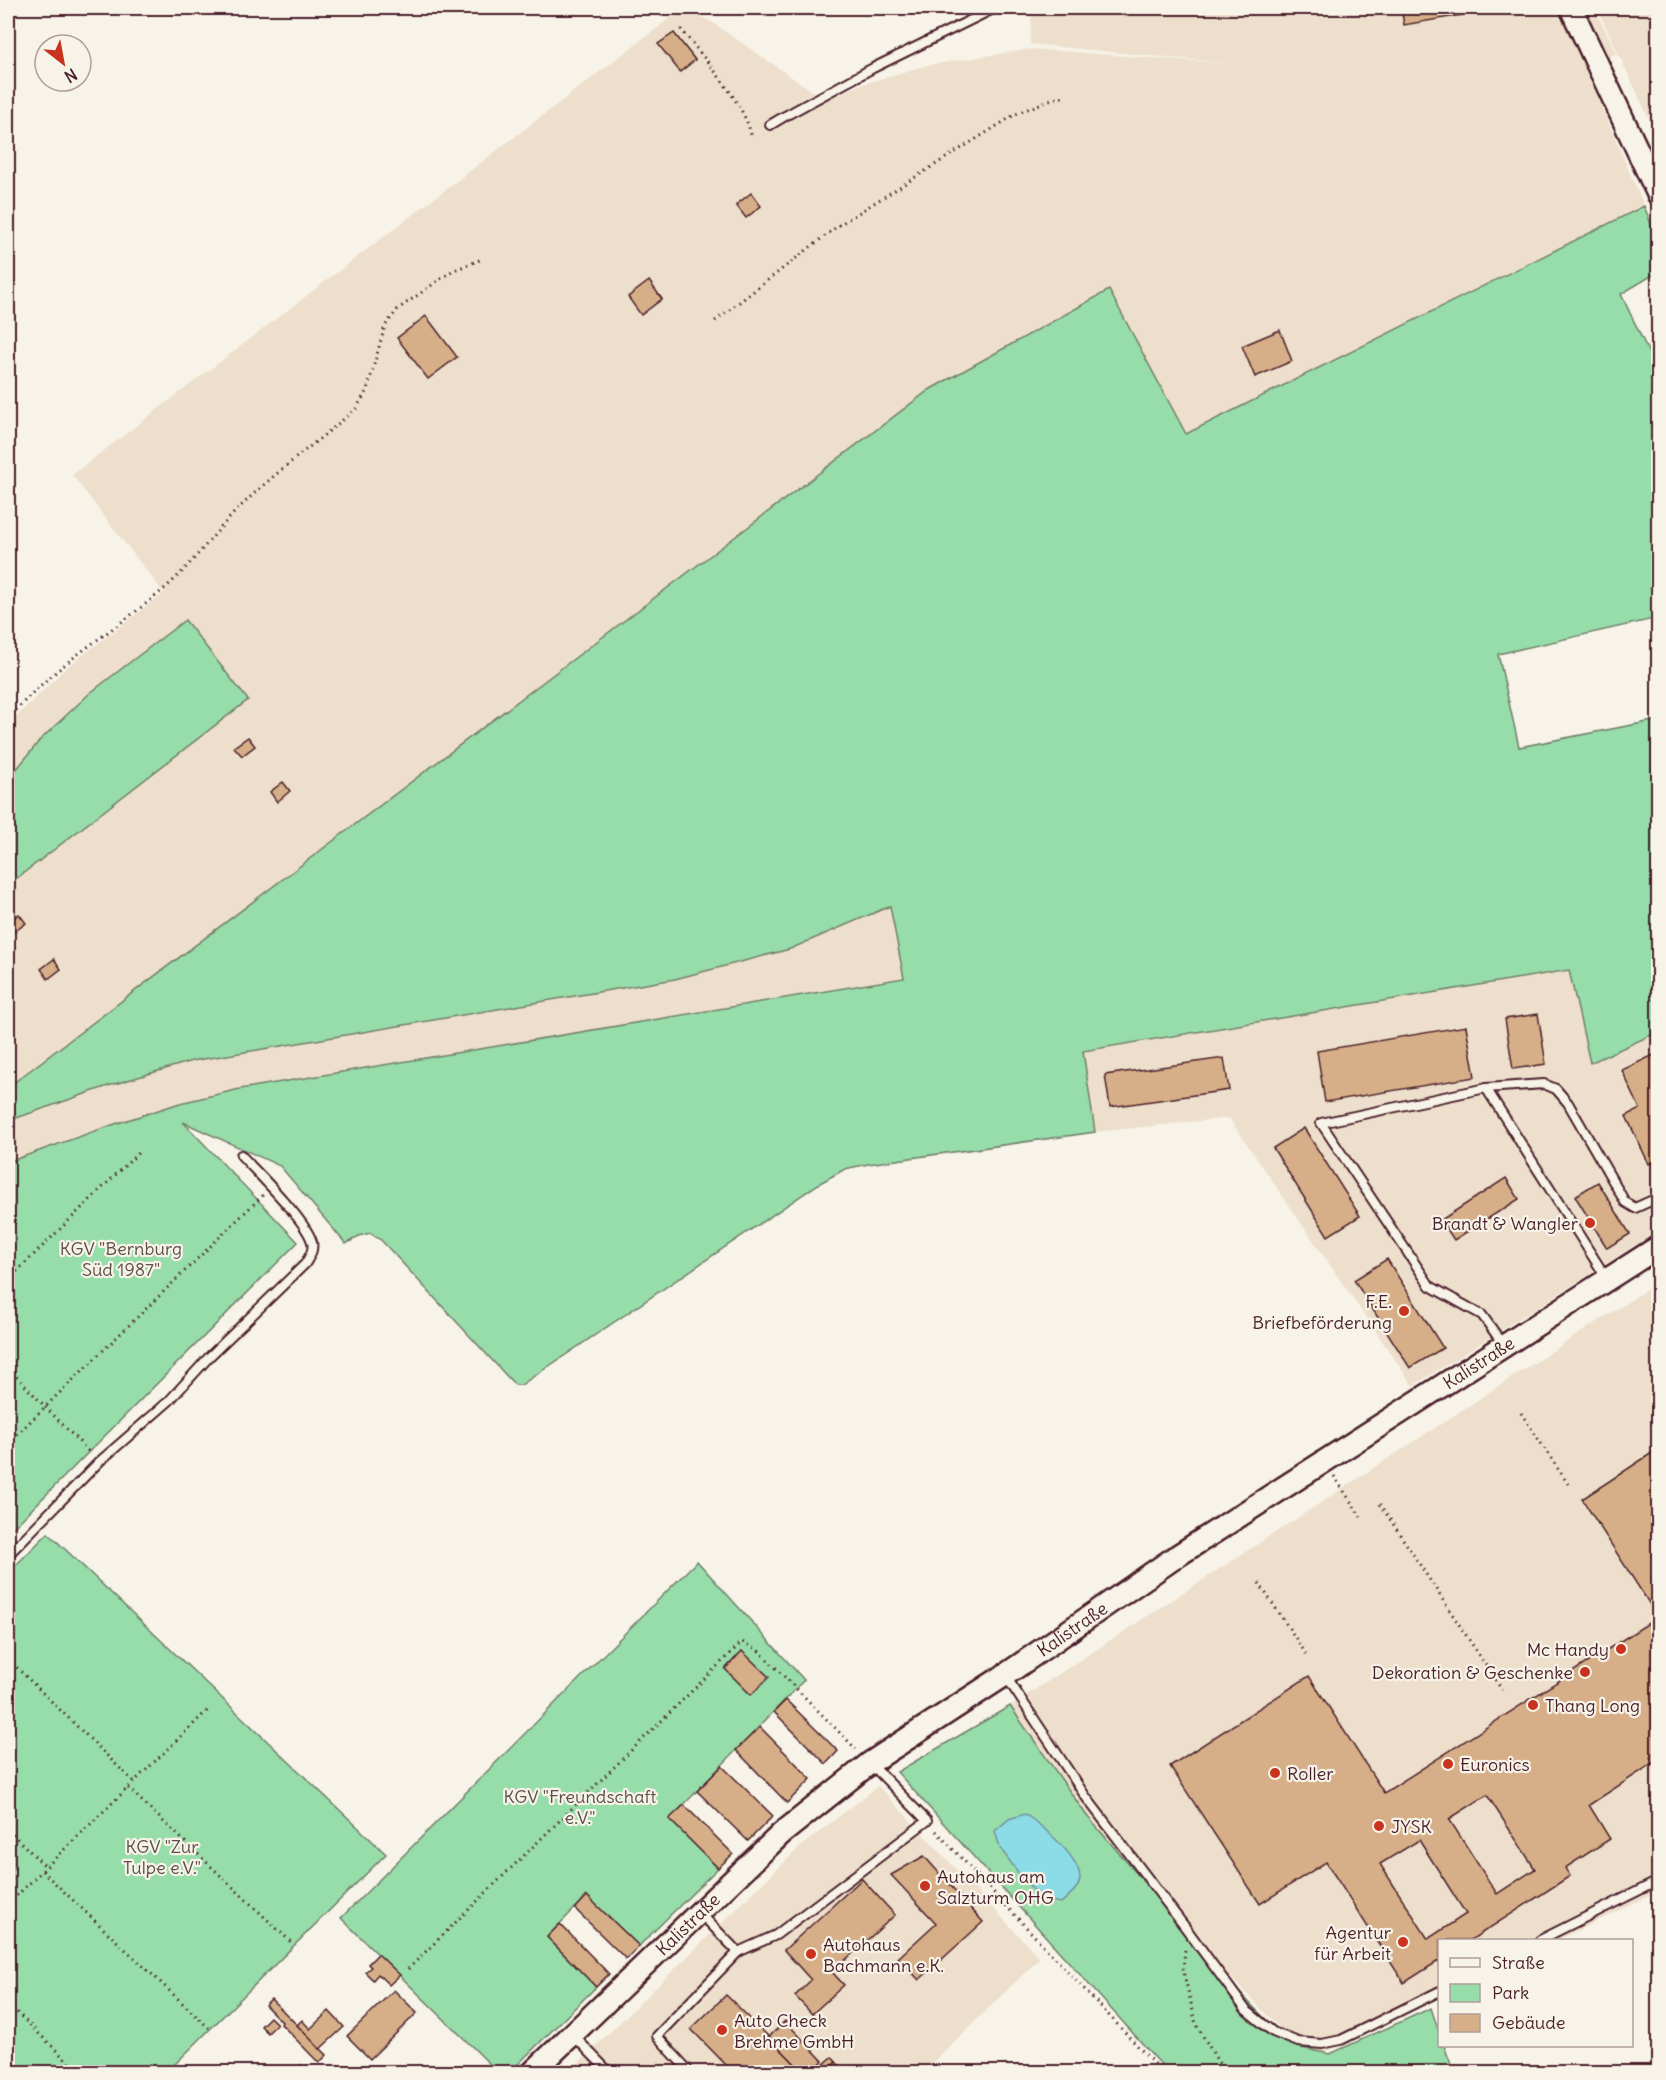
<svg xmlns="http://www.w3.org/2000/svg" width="1666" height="2080" font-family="Delius,sans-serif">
<rect width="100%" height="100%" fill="#f7f3e8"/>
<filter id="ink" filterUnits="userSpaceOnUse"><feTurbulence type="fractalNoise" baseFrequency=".0167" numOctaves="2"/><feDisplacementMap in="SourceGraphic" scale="12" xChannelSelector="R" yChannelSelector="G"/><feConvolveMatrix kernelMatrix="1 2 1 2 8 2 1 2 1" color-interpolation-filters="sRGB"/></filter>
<g filter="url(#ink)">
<g fill="#eddfcb">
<polygon points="1032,8 1544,8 1547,15 1576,8 1594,8 1617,53 1585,68 1644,206 1186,434 1109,291 929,390 8,1087 8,885 248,700 40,740 8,780 8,728 16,717 66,668 164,593 72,475 678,12 693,14 710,21 825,100 859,85 928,65 1032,49 1233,64 1030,44"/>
<polygon points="1597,8 1658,8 1658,138"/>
<polygon points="890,906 904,979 240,1089 180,1103 112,1125 8,1162 8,1121 108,1086 192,1061 675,979 790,949"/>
<polygon points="1570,970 1590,1062 1658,1032 1658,1231 1413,1386 1229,1118 1095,1132 1083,1051"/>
<polygon points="1658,1282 1658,1892 1558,1940 1440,1940 1439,1997 1310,2059 1162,1907 1054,1775 1010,1706"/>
<polygon points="878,1786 1040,1958 923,2072 569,2072 800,1847"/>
</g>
<g fill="#97dda9" stroke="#707e6a" stroke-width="1.5">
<polygon points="1644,206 1658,242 1658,272 1621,294 1658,372 1658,618 1498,654 1519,747 1658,720 1658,1032 1590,1063 1569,970 1083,1051 1095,1132 868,1164 845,1169 820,1183 521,1385 515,1385 381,1240 370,1233 359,1236 346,1244 280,1166 183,1122 298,1242 8,1533 8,1162 112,1125 180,1103 240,1089 904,978 890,906 790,949 675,979 192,1061 108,1086 8,1121 8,1087 929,390 1109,290 1186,434"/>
<polygon points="185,620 248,700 8,885 8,780 40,740 90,693"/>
<polygon points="48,1533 386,1854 167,2072 8,2072 8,1573"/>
<polygon points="697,1561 804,1680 670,1819 718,1868 639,1946 587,1896 547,1937 596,1987 510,2072 498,2072 341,1918"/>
<polygon points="1010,1706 1087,1816 1240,1993 1271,2025 1301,2048 1330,2054 1431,2008 1439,2032 1440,2046 1444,2046 1454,2072 1168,2072 897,1772"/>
</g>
<path fill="#8cdce8" stroke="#72909c" stroke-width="1.5" d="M1025 1814C1042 1826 1078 1855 1080 1877 1080 1889 1068 1896 1061 1903L1045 1900 1026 1883 1000 1848 995 1831 1009 1819Z"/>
<g fill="#d6af88" stroke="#4a1f2b" stroke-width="1.5" fill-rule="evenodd">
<polygon points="1401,8 1503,8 1404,25"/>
<polygon points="674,33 695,60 680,72 658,44"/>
<polygon points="751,193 761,206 746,218 736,205"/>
<polygon points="649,281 662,299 641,315 628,297"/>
<polygon points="426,316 457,357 428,379 397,338"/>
<polygon points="1280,330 1292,361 1255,377 1242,346"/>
<polygon points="248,737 255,746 242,756 234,747"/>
<polygon points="283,782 290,791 277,802 270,792"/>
<polygon points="19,914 26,923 13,933 8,926 8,922"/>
<polygon points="54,959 61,969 48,979 41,969"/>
<polygon points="1538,1014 1546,1064 1513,1069 1505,1019"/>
<polygon points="1466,1026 1475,1077 1325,1102 1317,1051"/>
<polygon points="1658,1053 1658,1160 1649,1164 1626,1116 1640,1109 1622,1070"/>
<polygon points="1224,1058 1229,1090 1110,1107 1105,1075"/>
<polygon points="1304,1128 1360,1216 1328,1236 1273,1148"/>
<polygon points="1506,1178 1519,1199 1454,1240 1441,1220"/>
<polygon points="1598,1182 1630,1234 1607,1248 1575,1196"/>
<polygon points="1387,1259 1443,1348 1410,1368 1354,1280"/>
<path d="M1658 1449V1760L1589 1805 1610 1839 1565 1868 1570 1876 1471 1940H1440V1960L1404 1983 1326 1862 1260 1904 1170 1766 1309 1676 1384 1793 1658 1617 1582 1499ZM1487 1795 1535 1869 1497 1894 1449 1819ZM1419 1840 1466 1914 1428 1939 1380 1864Z"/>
<polygon points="742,1651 769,1677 751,1695 725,1669"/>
<polygon points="786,1700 838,1751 826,1764 774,1712"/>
<polygon points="760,1727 811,1779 787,1803 736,1750"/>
<polygon points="722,1766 773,1816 748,1841 697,1791"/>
<polygon points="684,1805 733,1854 718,1868 669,1819"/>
<polygon points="924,1856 983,1922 919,1980 898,1958 936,1923 891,1875"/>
<polygon points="862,1879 895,1915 832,1972 844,1985 812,2014 795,1996 811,1980 784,1950"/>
<polygon points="587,1896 639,1946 626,1959 575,1909"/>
<polygon points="560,1924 609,1974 596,1987 547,1937"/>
<polygon points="378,1954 400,1975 389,1985 378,1974 373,1980 365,1972 371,1967 368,1964"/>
<polygon points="394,1990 417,2013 370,2059 347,2036"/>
<polygon points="726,1995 769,2037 803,2072 755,2072 750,2068 746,2072 726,2072 724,2071 728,2067 691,2029"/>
<polygon points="271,1999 327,2055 319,2063 281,2024 282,2022 265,2005"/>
<polygon points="329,2011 344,2027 320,2049 297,2025 302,2020 310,2029"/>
<polygon points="270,2017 277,2024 268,2033 261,2026"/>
<polygon points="785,2021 823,2061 810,2072 803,2072 769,2037"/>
<polygon points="832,2057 836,2062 827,2071 822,2066"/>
<polygon points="836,2062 845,2071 825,2072 827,2071"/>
<polygon points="301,2065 307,2072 293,2072"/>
</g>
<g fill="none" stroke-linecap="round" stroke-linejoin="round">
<defs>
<g id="lane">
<polyline points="770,125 785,116 873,68 995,8"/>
<polyline points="1486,1088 1544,1084 1556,1089 1568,1103 1625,1202 1635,1208 1655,1199"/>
<polyline points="1503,1344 1482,1315 1430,1286 1321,1123 1486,1088 1607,1279"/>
<path d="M8 1555 99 1462 169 1401 209 1357 305 1264C309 1257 314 1251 312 1242 306 1220 258 1174 241 1155"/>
<polyline points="1005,1675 1086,1797 1188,1931 1246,2010 1273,2032 1298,2042 1322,2044 1341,2040 1440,1991"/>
<polyline points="701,1914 738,1952 776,1935 927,1821 871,1764"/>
<polyline points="1540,1940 1658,1881"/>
<polyline points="573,2035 609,2072"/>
<polyline points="687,2069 657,2036 738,1952"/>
</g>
<g id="secondary">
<polyline points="1571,8 1658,194"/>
<path id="s1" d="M533 2072 781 1834 870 1763 1005 1675 1177 1556 1658 1247"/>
</g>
</defs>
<use href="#lane" stroke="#4a1f2b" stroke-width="12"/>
<use href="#secondary" stroke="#4a1f2b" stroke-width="26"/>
<g stroke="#4a1f2b" stroke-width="3" stroke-dasharray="1.5 4.5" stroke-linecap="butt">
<path d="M681 29C703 58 746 103 752 139"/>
<polyline points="715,321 839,225 1016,114 1049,100 1067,96"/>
<path d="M8 720C51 666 112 633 164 589 192 565 212 535 238 509 274 473 317 442 356 409L367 390 385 326 398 309 452 271 482 259"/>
<polyline points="8,1280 140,1151"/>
<polyline points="8,1368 91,1454"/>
<polyline points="1521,1413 1568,1484"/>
<polyline points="8,1443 263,1195"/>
<polyline points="1334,1476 1361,1517"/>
<polyline points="1380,1504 1502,1690"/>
<polyline points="1259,1583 1306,1654"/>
<polyline points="8,1659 134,1782"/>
<polyline points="128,1788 293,1944"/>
<polyline points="8,1830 46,1867"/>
<polyline points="936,1831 1162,2072"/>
<polyline points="42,1871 209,2028"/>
<polyline points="8,1904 210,1708"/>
<polyline points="1185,1950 1183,1970 1196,2024 1224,2072"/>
<polyline points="408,1969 742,1642 758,1650 856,1749"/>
<polyline points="8,2004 79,2072"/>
</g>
<use href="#lane" stroke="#f7f3e8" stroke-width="8"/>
<use href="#secondary" stroke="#f7f3e8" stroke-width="21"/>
</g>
</g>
<g fill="#c8321e" stroke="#f7f3e8" stroke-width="2">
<circle cx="1590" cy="1223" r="6"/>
<circle cx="1404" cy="1311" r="6"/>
<circle cx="1621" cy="1649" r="6"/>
<circle cx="1585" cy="1672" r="6"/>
<circle cx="1533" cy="1705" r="6"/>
<circle cx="1448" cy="1764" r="6"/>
<circle cx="1275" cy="1773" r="6"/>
<circle cx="1379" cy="1826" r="6"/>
<circle cx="925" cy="1886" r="6"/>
<circle cx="1403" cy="1942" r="6"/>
<circle cx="811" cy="1954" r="6"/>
<circle cx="722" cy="2030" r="6"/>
</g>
<g text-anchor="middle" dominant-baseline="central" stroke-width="4.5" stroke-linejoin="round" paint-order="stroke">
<g font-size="18" fill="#4a1f2b" stroke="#f7f3e8" text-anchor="start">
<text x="1578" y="1223" text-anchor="end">Brandt &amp; Wangler</text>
<text x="1392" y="1301" text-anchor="end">F.E.<tspan x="1392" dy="21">Briefbeförderung</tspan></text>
<text x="1609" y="1649" text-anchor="end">Mc Handy</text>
<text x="1573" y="1672" text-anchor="end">Dekoration &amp; Geschenke</text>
<text x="1545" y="1705">Thang Long</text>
<text x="1460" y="1764">Euronics</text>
<text x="1287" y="1773">Roller</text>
<text x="1391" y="1826">JYSK</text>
<text x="937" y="1876">Autohaus am<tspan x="937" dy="21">Salzturm OHG</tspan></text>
<text x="1391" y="1932" text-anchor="end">Agentur<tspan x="1391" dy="21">für Arbeit</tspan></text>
<text x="823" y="1944">Autohaus<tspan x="823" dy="21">Bachmann e.K.</tspan></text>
<text x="734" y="2020">Auto Check<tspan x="734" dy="21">Brehme GmbH</tspan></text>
</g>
<g font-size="18" fill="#5d4e4a" stroke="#f7f3e8">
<text x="121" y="1248">KGV "Bernburg<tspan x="121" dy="21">Süd 1987"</tspan></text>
<text x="580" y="1796">KGV "Freundschaft<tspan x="580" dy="21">e.V."</tspan></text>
<text x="162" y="1846">KGV "Zur<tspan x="162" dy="21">Tulpe e.V."</tspan></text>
</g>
<g font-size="18" fill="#4a1f2b" stroke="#f7f3e8">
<text stroke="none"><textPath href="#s1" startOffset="1186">Kalistraße</textPath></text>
<text stroke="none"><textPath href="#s1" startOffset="700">Kalistraße</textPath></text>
<text stroke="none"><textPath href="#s1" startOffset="214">Kalistraße</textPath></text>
</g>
</g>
<rect width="1666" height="2080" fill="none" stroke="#f7f3e8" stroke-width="30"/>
<rect x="15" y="15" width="1636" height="2050" fill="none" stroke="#4a1f2b" stroke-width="2" filter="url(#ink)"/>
<rect x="1438" y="1939" width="195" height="108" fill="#f7f3e8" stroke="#b29e9c" stroke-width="1.5"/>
<rect x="1450" y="1958" width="30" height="9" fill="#f7f3e8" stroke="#b29e9c" stroke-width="1.5"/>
<text x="1492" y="1969" font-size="18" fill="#4a1f2b">Straße</text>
<rect x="1450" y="1984" width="30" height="18" fill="#97dda9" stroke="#b29e9c" stroke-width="1.5"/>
<text x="1492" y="1999" font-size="18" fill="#4a1f2b">Park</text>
<rect x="1450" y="2014" width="30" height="18" fill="#d6af88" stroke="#b29e9c" stroke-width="1.5"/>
<text x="1492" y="2029" font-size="18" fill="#4a1f2b">Gebäude</text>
<g transform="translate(63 63) rotate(149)"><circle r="28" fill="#f7f3e8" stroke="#b29e9c" stroke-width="1.5"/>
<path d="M0-4.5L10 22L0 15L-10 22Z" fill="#c8321e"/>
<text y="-9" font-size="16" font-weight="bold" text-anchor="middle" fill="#4a1f2b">N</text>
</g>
</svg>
